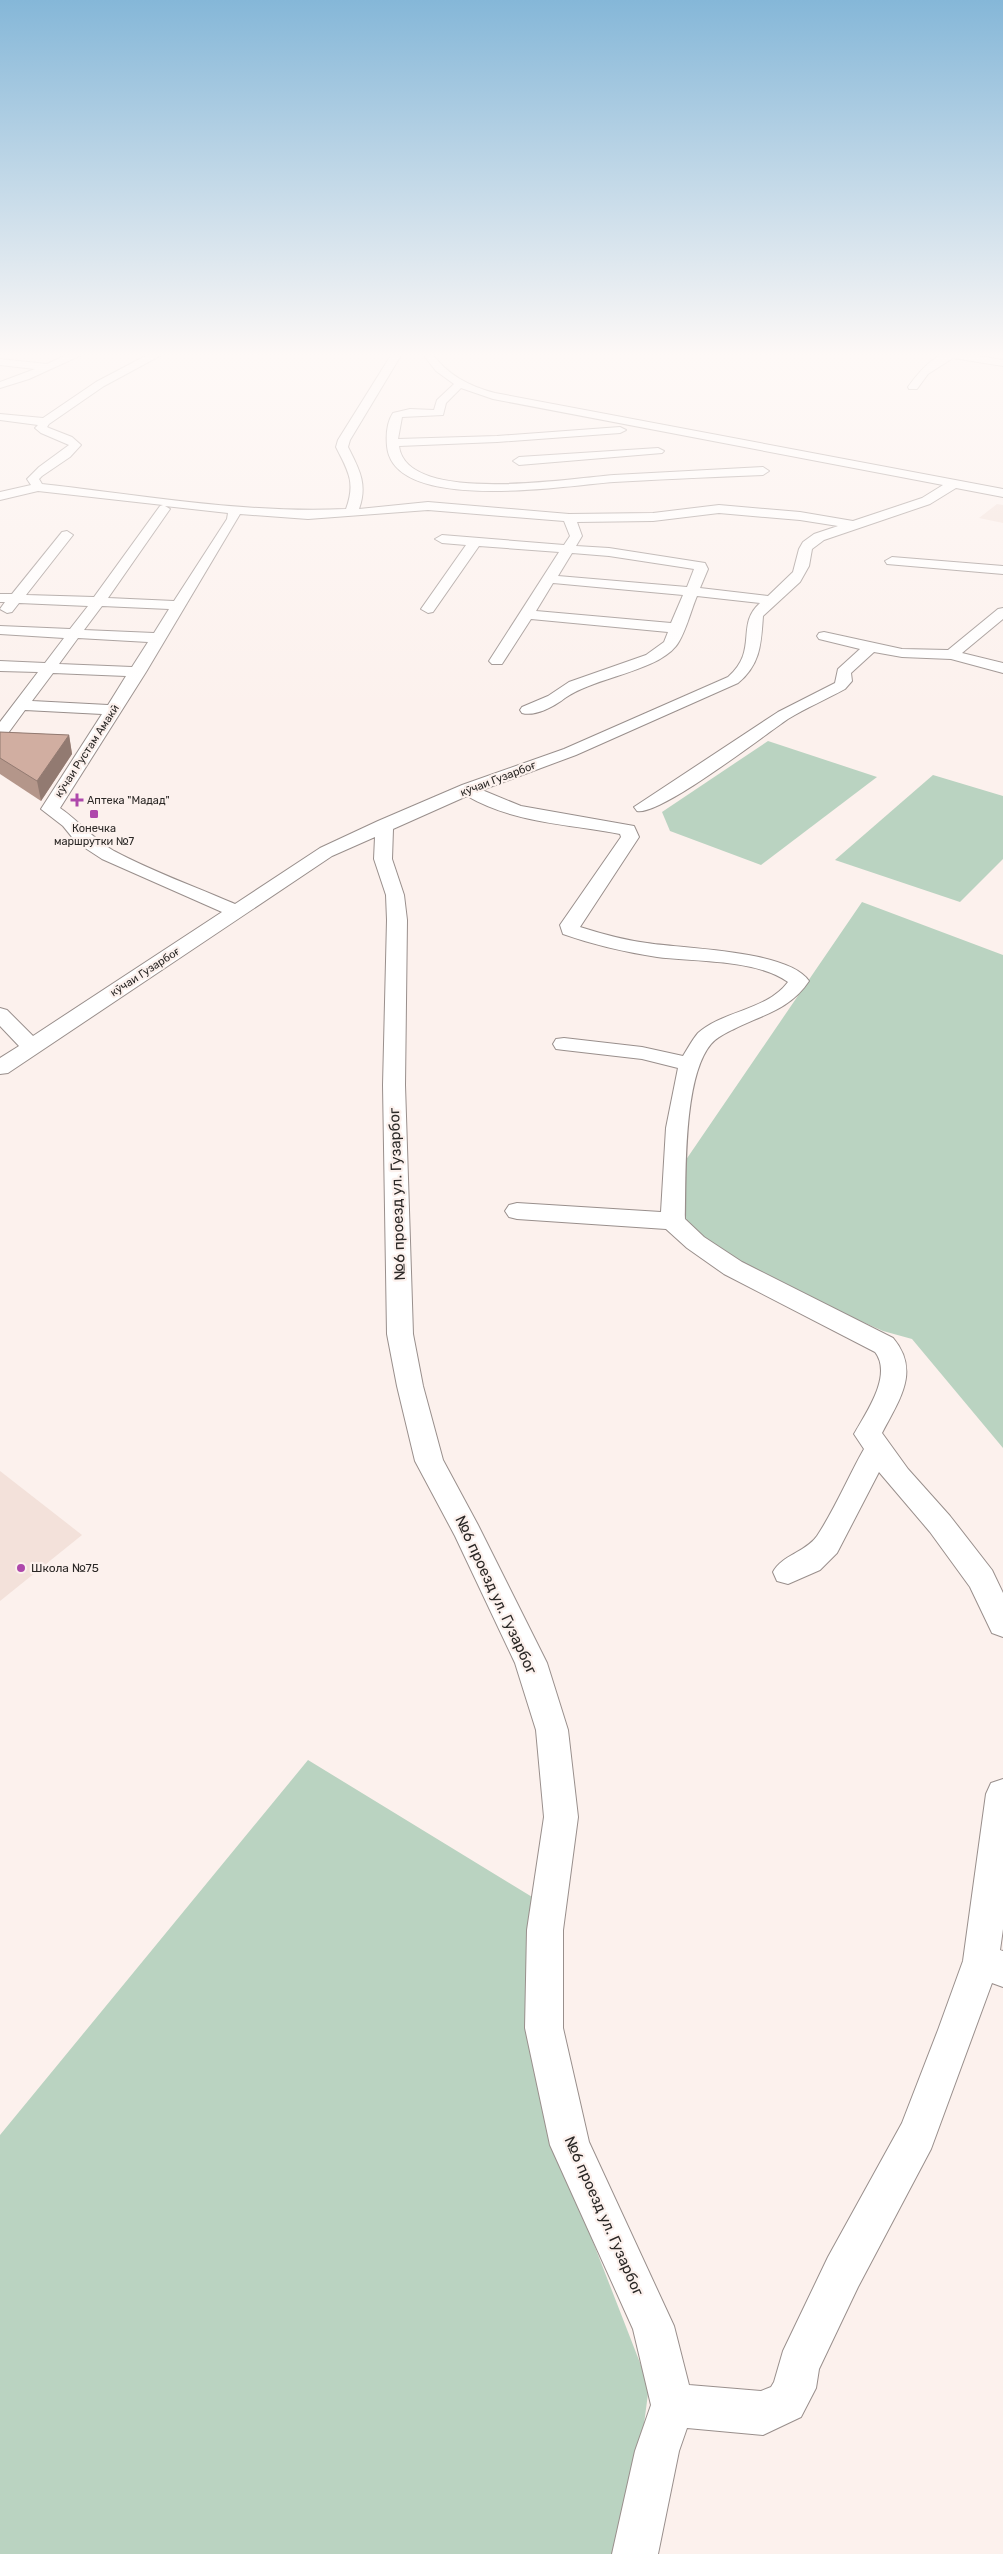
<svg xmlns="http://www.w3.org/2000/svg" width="1003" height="2554" font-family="Rubik,sans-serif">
<rect width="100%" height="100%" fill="#fcf1ed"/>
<g fill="#f3e1da">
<polygon points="997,504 1003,505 1003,523 979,518"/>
<polygon points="0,1471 82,1535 0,1601"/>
</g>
<g fill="#bad3c1">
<polygon points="768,741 877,777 761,865 670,831 662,812"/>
<polygon points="933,775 1003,796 1003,859 960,902 835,860"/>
<polygon points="862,902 1003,955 1003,1448 912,1339 883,1331 749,1272 679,1222 679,1170"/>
<polygon points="308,1760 542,1903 560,2157 649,2386 627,2554 0,2554 0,2135"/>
</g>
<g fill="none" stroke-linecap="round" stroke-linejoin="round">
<defs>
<g id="minor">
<polygon points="73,352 88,352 29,379 0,388 0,382 35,369 0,365 0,359 47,364"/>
<path d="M153 352H167L104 386 49 424 47 427 49 428 72 437 81 445 70 457 42 476 39 479 42 484C142 495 245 514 346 509 356 482 348 471 336 447L338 440 393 352H403L350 440 348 447C359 469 368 484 359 509L428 502 569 514 653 513 719 505 800 512 853 521 922 498 943 485 493 399 461 388 446 403 443 415 402 417 398 439 497 436 620 427 626 430 620 433 497 442 399 446C406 506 573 478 614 475 664 472 713 470 763 467L769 471 763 475C713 477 664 479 614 482 569 485 393 515 387 446 386 435 387 422 393 413L410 409 434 410 437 400 454 384 436 371 421 352H431C447 375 469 386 495 393L1003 489V497L956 488 930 504 824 540 812 549 809 566 800 582 763 616C761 643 761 664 738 683L576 755 482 790 521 806 634 826 639 837 580 927C602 934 624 940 647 943 684 949 788 950 809 981 791 1009 762 1015 734 1029 726 1033 717 1037 711 1044 683 1077 686 1175 685 1219L704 1237 742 1262 893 1338C921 1371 899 1400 882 1433L908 1469 950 1516 992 1570 1003 1593V1637L992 1633 970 1587 930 1532 879 1472 837 1553 820 1570 788 1584 777 1581 773 1572C782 1555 806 1552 817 1536 835 1509 848 1477 864 1449L854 1434C866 1413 893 1375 875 1352L724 1274 687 1248 666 1229 517 1219 509 1217 505 1211 509 1205 517 1203 661 1212 666 1128 678 1068 642 1059 564 1050 556 1049 553 1044 556 1039 564 1038 642 1047 683 1056C688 1048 692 1040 698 1033 724 1010 766 1011 788 982 756 959 695 962 657 957 625 952 594 945 563 934L560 925 621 837 620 834C569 824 513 823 467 796L393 829 392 859 404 895 407 920 405 1085 413 1334 423 1386 443 1460 478 1525 547 1663 568 1730 578 1817 563 1930V2028L589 2142 674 2326 689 2385 761 2391 771 2387 774 2382 783 2351 828 2257 902 2123 938 2030 963 1961 986 1794 991 1783 1003 1779V1929L1000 1950 1003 1951V1987L992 1983 931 2149 858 2287 819 2369 816 2388 801 2417 763 2435 687 2428 679 2451 658 2554H612L635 2451 651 2405 633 2329 550 2145 525 2028 527 1930 544 1817 536 1730 515 1663 455 1536 415 1461 397 1386 387 1334 383 1085 387 920 386 895 374 859 375 837 332 856 8 1073 0 1074V1058L19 1046 0 1026V1008L7 1010 33 1036 222 912 102 859 76 842 63 826 41 809 102 714 25 710 6 736 0 738V722L38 672 0 671V661L45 663 64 638 0 634V626L70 629 88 606 19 603 12 612 7 613 0 609 5 602H0V594H12L62 532 67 531 73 535 26 595 94 597 160 506 163 505 38 491 0 500V492L31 485 27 479 39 467 69 445 41 433 35 428 38 425 0 420V414L43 418 96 382ZM165 506 228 513 227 519 174 601 108 598 170 509ZM428 510 564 521 570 536 564 545 442 535 435 539 442 543 466 545 421 609 428 613 433 612 479 546 559 552 489 661 492 664H502L531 619 668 632 664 642 646 655 569 682 548 696 522 707 520 710 522 713C535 717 555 706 565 698 595 677 655 672 676 646 685 635 691 610 697 596L760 603C735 625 759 650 728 677L564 749 462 785 378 821 320 848 235 904C196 887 151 871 114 851 93 839 79 821 60 808L146 672 240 514 308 519ZM719 513 800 520 838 526 814 534 803 542 799 549 793 572 768 596 700 588 708 569 705 563 609 548 576 546 582 536 577 522 653 521ZM572 553 609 556 694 569 687 587 558 576ZM553 583 683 595 671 623 536 611ZM102 606 169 609 154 633 84 630ZM78 638 148 642 132 667 59 664ZM53 673 126 676 108 705 32 701Z"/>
<path d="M954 352 1003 360V366L953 358 928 374 917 389H909L908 387C918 373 935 352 954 352Z"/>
<polygon points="658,448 664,451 662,453 519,465 513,461 519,457"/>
<polygon points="892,557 1003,566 1003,574 887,564 885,561"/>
<path d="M1003 608V619L962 653 1003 663V673L951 659 902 657 874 652 851 673 852 681 845 689C827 699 806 708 788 719 763 736 660 816 637 811L634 807 778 712 835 683 838 669 860 649 819 639 817 636 819 633 824 632 902 649 948 650 998 609Z"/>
</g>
</defs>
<use href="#minor" stroke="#998f8c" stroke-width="2"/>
<use href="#minor" fill="#fff" fill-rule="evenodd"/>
</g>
<polygon fill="#b4968a" points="0,732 69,735 72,754 41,801 0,774"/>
<polygon fill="#927a71" points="69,735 72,754 41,801 37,781"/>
<polygon fill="#d1aea1" stroke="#927a71" points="0,732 69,735 37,781 0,758"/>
<linearGradient id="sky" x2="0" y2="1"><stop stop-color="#85b7d8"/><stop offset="0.5" stop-color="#fef9f7"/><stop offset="1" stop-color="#fef9f7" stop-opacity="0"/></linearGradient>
<rect width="1003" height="710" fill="url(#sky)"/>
<g fill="#ae48ab" stroke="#fcf1ed" stroke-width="2">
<path d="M74.5 792.5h5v5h5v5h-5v5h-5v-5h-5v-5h5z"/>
<rect x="89" y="809" width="10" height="10" rx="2.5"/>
<circle cx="21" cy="1568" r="5"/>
</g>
<g text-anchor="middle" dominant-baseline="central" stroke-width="4.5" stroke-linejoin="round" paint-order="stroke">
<g font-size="11" fill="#2b2826" stroke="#fcf1ed">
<text transform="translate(87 751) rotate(-57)">кӯчаи Рустам Амакӣ</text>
<text transform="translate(498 779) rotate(-21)">кӯчаи Гузарбоғ</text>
<text transform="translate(145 972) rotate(-33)">кӯчаи Гузарбоғ</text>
</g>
<g font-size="11" fill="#2b2826" stroke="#fcf1ed" text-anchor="start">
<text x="87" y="800">Аптека "Мадад"</text>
<text x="94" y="828" text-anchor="middle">Конечка<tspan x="94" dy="13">маршрутки №7</tspan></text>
</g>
<g font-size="12" fill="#2b2826" stroke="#fcf1ed" text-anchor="start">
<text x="31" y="1568">Школа №75</text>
</g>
<g font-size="15" fill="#2b2826" stroke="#fcf1ed">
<text transform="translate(397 1194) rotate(-92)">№6 проезд ул. Гузарбог</text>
<text transform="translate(496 1595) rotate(65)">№6 проезд ул. Гузарбог</text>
<text transform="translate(604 2216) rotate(66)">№6 проезд ул. Гузарбог</text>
</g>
</g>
</svg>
